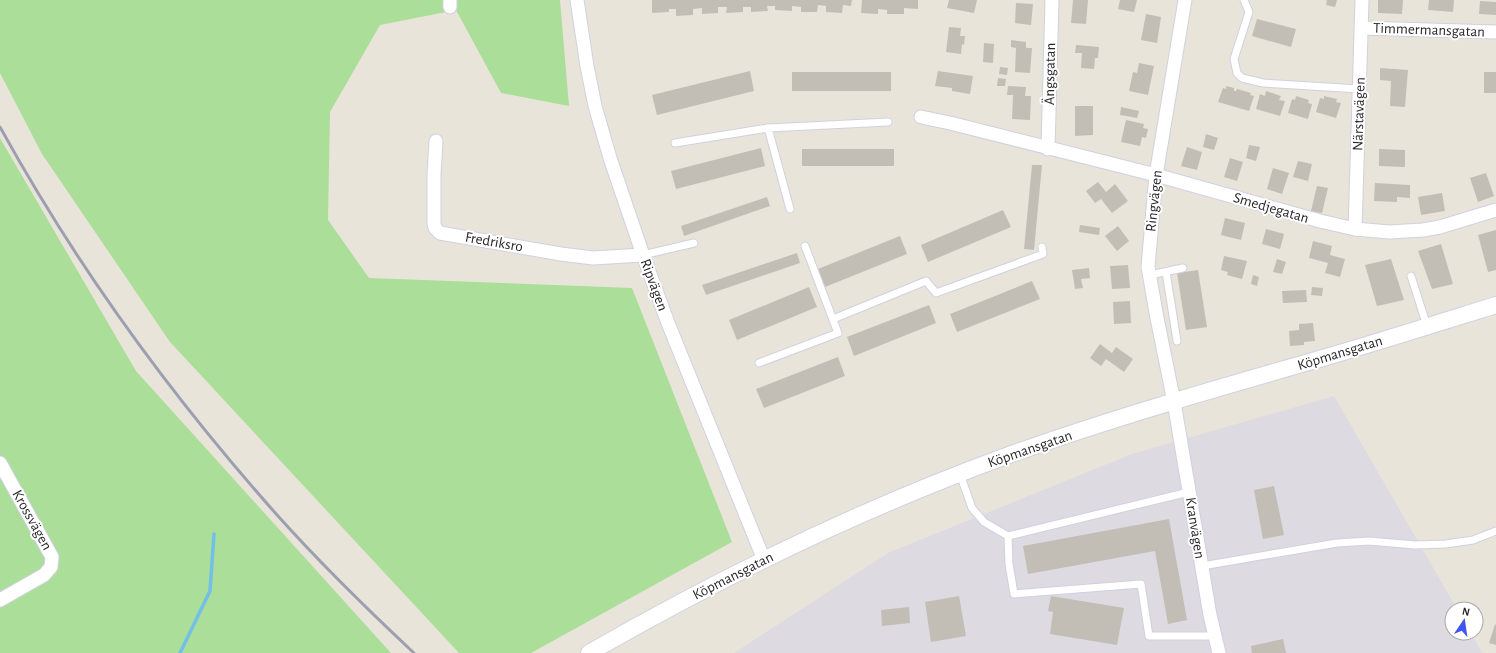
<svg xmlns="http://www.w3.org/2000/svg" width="1496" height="653" font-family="'Alegreya Sans',sans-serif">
<rect width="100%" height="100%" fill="#e9e4da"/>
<polygon fill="#dddae2" points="1334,396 1457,609 1452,609 1452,633 1471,633 1482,653 734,653 888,553 1132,454"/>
<g fill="#abde99">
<polygon points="0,0 560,0 569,106 501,93 456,10 380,25 330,112 328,220 369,278 632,288 732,542 531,653 459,653 170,342 42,154 0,73"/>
<polygon points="0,138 136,371 391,653 0,653"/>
</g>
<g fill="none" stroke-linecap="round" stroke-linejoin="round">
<polyline stroke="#72bfe7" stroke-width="3.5" points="180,653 210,591 214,534"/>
</g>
<g fill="#c2beb6">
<polygon points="652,0 852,0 851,6 843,5 842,13 826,12 826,6 818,5 817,12 801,12 801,7 792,6 792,11 775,10 775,6 767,6 768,11 751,12 751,7 743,7 743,12 726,13 727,7 718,7 718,13 702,14 702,8 693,9 693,15 676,16 676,9 669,9 669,12 652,13"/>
<polygon points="862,0 918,0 918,9 904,8 904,14 887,14 887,10 878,9 878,14 861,13"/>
<polygon points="949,0 977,0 974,13 947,8"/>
<polygon points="1073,0 1088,0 1086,24 1071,23"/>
<polygon points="1120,0 1137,0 1134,12 1118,9"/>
<polygon points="1327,0 1337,0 1335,7 1326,5"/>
<polygon points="1378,0 1403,0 1402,14 1378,13"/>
<polygon points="1429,0 1454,0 1453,12 1428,10"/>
<polygon points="1480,1 1496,2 1496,15 1479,14"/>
<polygon points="1016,3 1033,4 1031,25 1015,23"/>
<polygon points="1146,14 1161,17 1157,43 1141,40"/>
<polygon points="1257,19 1296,29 1291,47 1252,36"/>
<polygon points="949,27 961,28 960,36 965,36 964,45 962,44 961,54 946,52"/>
<polygon points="1011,40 1026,42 1026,48 1032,48 1030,73 1015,72 1016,48 1011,47"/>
<polygon points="984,43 994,44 993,63 983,62"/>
<polygon points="1076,45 1099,47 1098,58 1095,58 1094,69 1081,68 1082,53 1075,53"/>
<polygon points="1139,63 1154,66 1148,95 1129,91 1133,72 1137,73"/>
<polygon points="1000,67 1008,68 1007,75 999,74"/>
<polygon points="1380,68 1408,70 1405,107 1390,106 1391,81 1380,80"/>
<polygon points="750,71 754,91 657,115 652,95"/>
<polygon points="938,71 973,76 970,94 952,91 952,88 935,86"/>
<rect x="792" y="72" width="99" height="19"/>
<rect x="1484" y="72" width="12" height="21"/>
<polygon points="998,78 1006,79 1005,86 997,86"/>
<polygon points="1008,86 1026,87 1025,96 1031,96 1030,120 1012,119 1013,95 1007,95"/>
<polygon points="1226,86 1234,88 1234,91 1236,91 1237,89 1251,93 1250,95 1254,96 1249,111 1218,102 1223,88 1226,89"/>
<polygon points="1266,91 1281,96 1279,100 1285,101 1280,116 1256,109 1260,94 1265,96"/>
<polygon points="1296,96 1309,100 1308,103 1312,104 1308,119 1288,113 1292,99 1295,100"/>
<polygon points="1324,96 1337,99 1336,102 1341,103 1336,118 1316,112 1320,98 1324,99"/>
<polygon points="1075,106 1093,106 1093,135 1075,136"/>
<polygon points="1121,107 1139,111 1137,118 1120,115"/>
<polygon points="1126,120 1144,124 1143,128 1148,129 1146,138 1142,137 1140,146 1121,142"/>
<polygon points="1206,134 1218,138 1214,150 1203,147"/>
<polygon points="1249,145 1260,147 1256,161 1246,158"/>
<polygon points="1187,147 1202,152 1197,170 1181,166"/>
<polygon points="761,148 765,166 676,189 671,171"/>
<rect x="802" y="149" width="92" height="17"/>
<polygon points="1379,149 1405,150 1405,167 1379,166"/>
<polygon points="1230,158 1243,162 1237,181 1224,177"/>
<polygon points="1298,161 1312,164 1308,181 1293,177"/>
<polygon points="1032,165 1042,165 1034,250 1024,249"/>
<polygon points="1273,168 1289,173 1282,194 1267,189"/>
<polygon points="1486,173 1494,196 1478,202 1470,178"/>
<polygon points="1098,182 1106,192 1115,184 1128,201 1112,213 1101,199 1095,203 1086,191"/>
<polygon points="1375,183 1410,185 1410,198 1397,197 1397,202 1374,201"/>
<polygon points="1317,186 1328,188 1322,213 1311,211"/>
<polygon points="1442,193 1445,211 1421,215 1418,197"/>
<polygon points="767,197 770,206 684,236 681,226"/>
<polygon points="1003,210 1011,227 928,262 921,245"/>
<polygon points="1225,218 1245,223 1241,240 1221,235"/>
<polygon points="1080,225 1100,228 1099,235 1079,232"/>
<polygon points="1118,226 1129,241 1117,251 1105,236"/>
<polygon points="1266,229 1284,234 1280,249 1262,244"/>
<polygon points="1496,230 1496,270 1488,272 1478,235"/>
<polygon points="900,236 907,254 825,287 818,269"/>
<polygon points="1313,241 1332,246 1330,255 1345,259 1340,277 1325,273 1328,263 1309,258"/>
<polygon points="1441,244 1453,284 1432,289 1418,251"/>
<polygon points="797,253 800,263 706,295 702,285"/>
<polygon points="1224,256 1247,261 1242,279 1227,275 1228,272 1221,270"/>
<polygon points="1277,259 1286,262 1282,274 1273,272"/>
<polygon points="1391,259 1404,300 1377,306 1365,265"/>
<polygon points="1128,265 1130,288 1112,289 1110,266"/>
<polygon points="1089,268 1090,278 1081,279 1083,288 1075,289 1072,270"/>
<polygon points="1198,270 1207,327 1186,330 1177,273"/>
<polygon points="1253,275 1259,277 1257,286 1251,284"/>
<polygon points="1032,281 1040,299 957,332 950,314"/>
<polygon points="809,287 817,307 737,340 729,320"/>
<polygon points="1312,287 1323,288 1322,296 1311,295"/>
<polygon points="1306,290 1307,302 1283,303 1282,291"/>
<polygon points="1130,301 1131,323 1114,324 1113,302"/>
<polygon points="929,305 936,323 854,356 847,337"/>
<polygon points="1313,323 1315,341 1304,342 1304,345 1290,346 1289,331 1299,330 1299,324"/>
<polygon points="1100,344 1112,353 1116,347 1133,359 1124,372 1106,359 1101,366 1090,358"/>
<polygon points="838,357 845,376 764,408 756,389"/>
<polygon points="1274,486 1284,535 1263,539 1254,490"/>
<polygon points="1169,519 1187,620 1168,624 1155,551 1028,574 1023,546"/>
<polygon points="959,596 966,636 931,642 925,602"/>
<polygon points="1051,596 1124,608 1117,645 1050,634 1053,612 1048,611"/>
<polygon points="909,607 910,623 882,626 881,610"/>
<polygon points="1495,624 1496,625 1496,645 1489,643"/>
<polygon points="1283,639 1286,653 1252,653 1251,646"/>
</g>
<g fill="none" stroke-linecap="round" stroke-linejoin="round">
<defs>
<g id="service">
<polyline points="1244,0 1249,12 1234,59 1237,73 1242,78 1263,83 1359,89"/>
<polyline points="675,143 768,128"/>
<polyline points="790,209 768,128 888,122"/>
<polyline points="643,255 694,243"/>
<polyline points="1166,272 1177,341"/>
<polyline points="1150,275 1183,268"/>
<polyline points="1411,276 1427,326"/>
<polyline points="833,319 926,281 936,293 1043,254 1042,247"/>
<polyline points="759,363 838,333 805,246"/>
<polyline points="960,474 972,508 984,522 1008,536 1189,492"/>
<polyline points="1008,536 1009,564 1014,594 1141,584 1149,636 1215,636"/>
<polyline points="1202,566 1337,543 1369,541 1415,545 1446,544 1473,540 1496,531"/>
</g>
<g id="minor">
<polyline points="577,0 587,66 595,106 610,158 643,255 668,323 764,560"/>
<polyline points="1185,0 1156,175 1148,267 1157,318 1174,402 1210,615 1219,653"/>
<polyline points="450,7 450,0"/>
<polyline points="1362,28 1496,32"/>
<polyline points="921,117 950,123 1156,175 1320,221 1355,229 1389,232 1423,230 1440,227 1496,210"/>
<polyline points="436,141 434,174 434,224 435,228 440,233 561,254 593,258 643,255"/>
<polyline points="1048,149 1052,0"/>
<polyline points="1355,229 1362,0"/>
<polyline points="0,463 52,557 51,567 44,575 0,600"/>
</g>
<path id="tertiary" d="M589 653C723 576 863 508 1009 455 1112 418 1218 388 1323 358 1381 341 1438 323 1496 305"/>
</defs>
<use href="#service" stroke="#cfd1e0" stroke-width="9"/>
<use href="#minor" stroke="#cfd1e0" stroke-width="15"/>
<use href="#tertiary" stroke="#cfd1e0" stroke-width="18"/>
<use href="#service" stroke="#fff" stroke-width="7"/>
<use href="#minor" stroke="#fff" stroke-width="13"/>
<use href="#tertiary" stroke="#fff" stroke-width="16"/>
<path stroke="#9d9fb1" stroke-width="3" d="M0 127C77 267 172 397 278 516 321 564 367 609 414 653"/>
</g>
<g text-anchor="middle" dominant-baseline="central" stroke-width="4" stroke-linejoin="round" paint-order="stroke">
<g font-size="15" fill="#282828" stroke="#fff">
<text transform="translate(1429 30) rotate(2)">Timmermansgatan</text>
<text transform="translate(1050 74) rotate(-89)">Ängsgatan</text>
<text transform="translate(1359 114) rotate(-88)">Närstavägen</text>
<text transform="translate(1154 201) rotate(-84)">Ringvägen</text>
<text transform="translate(1271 208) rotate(16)">Smedjegatan</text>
<text transform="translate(494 242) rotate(10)">Fredriksro</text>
<text transform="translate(654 285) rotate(70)">Ripvägen</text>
<text transform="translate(1340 353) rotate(-17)">Köpmansgatan</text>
<text transform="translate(1030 449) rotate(-19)">Köpmansgatan</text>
<text transform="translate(32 520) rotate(61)">Krossvägen</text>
<text transform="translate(1195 528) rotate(81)">Kranvägen</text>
<text transform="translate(733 576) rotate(-27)">Köpmansgatan</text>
</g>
</g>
<g transform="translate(1464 621) rotate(13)"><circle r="19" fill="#ffffff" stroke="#a9a9a9"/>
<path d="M0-3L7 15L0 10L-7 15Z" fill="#4155ef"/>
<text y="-6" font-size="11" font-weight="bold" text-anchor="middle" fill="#282828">N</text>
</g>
</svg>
